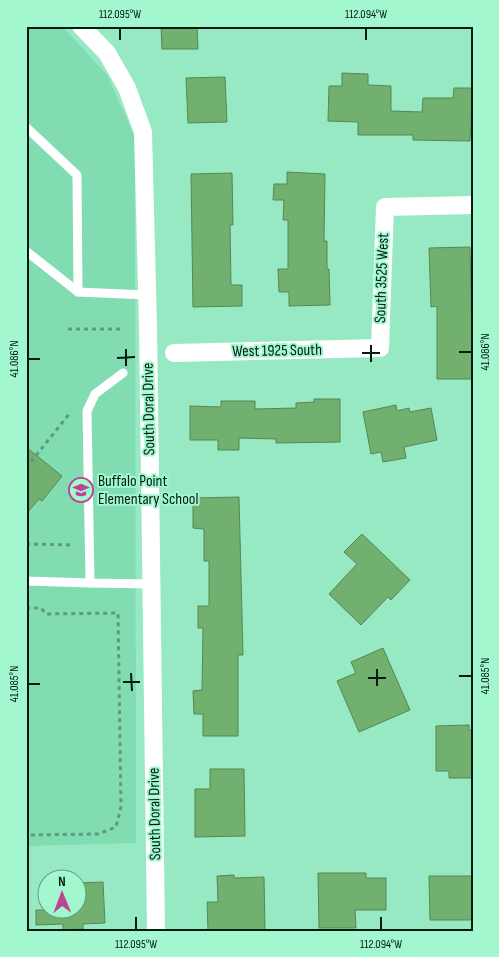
<svg xmlns="http://www.w3.org/2000/svg" width="499" height="957" font-family="'Sofia Sans Condensed',sans-serif">
<rect width="100%" height="100%" fill="#96e9c2"/>
<polygon fill="#82dcb2" points="33,26 62,26 107,75 135,137 136,843 26,846 26,31"/>
<g fill="#71b06e" stroke="#558852">
<polygon points="161,26 197,26 198,49 162,49"/>
<polygon points="342,73 368,74 368,85 391,86 391,111 422,112 423,98 453,98 454,88 473,88 470,141 413,140 413,135 358,135 358,122 328,121 329,86 342,86"/>
<polygon points="225,77 227,122 188,123 186,78"/>
<polygon points="287,172 325,174 324,241 327,241 327,269 329,269 330,305 289,306 289,292 279,292 278,269 288,269 288,220 283,220 284,200 273,200 274,184 287,184"/>
<polygon points="232,173 233,225 230,225 231,285 242,285 242,306 193,307 191,174"/>
<polygon points="470,247 473,379 437,379 437,306 431,307 429,248"/>
<polygon points="314,399 340,399 340,442 276,443 276,439 239,438 239,450 218,450 218,440 190,440 190,406 221,407 221,401 255,401 255,409 296,408 296,403 314,402"/>
<polygon points="396,405 397,411 409,408 410,412 431,408 437,440 404,447 406,458 383,462 381,452 371,454 363,412"/>
<polygon points="26,447 62,476 42,501 39,499 26,514"/>
<polygon points="239,497 243,655 238,655 238,736 203,736 203,714 194,714 193,691 202,690 203,628 198,628 198,606 209,606 209,561 204,561 204,529 193,528 193,498"/>
<polygon points="362,534 410,580 391,600 388,597 361,625 329,594 357,564 344,552"/>
<polygon points="383,648 410,710 359,732 337,681 356,673 351,662"/>
<polygon points="469,725 469,730 473,730 473,778 449,778 449,771 436,771 436,726"/>
<polygon points="210,769 244,769 245,836 195,837 195,789 210,789"/>
<polygon points="318,873 366,873 366,878 386,878 386,910 355,910 356,928 319,928"/>
<polygon points="234,875 234,878 264,877 265,931 208,930 207,902 218,902 217,876"/>
<polygon points="429,876 473,876 473,920 430,920"/>
<polygon points="103,882 105,923 83,924 83,929 63,930 63,924 36,925 36,910 78,910 78,883"/>
</g>
<g fill="none" stroke-linecap="round" stroke-linejoin="round">
<g stroke="#5d9a7e" stroke-width="3" stroke-dasharray="4 4" stroke-linecap="butt">
<polyline points="68,329 122,329"/>
<polyline points="26,468 70,413"/>
<polyline points="26,544 74,545"/>
<polyline points="26,608 41,608 46,614 118,613 121,807 116,827 98,834 26,835"/>
</g>
<g stroke="#fff" stroke-width="9">
<polyline points="26,127 77,175 78,292"/>
<polyline points="26,251 78,292 147,295"/>
<polyline points="123,373 95,394 87,411 90,583 152,584"/>
<polyline points="26,581 90,583"/>
</g>
<g stroke="#fff" stroke-width="18">
<polyline points="81,26 107,53 127,88 143,132 148,326 156,931"/>
<polyline points="174,353 380,348 385,207 473,205"/>
</g>
</g>
<path fill="none" stroke="#021c11" stroke-width="2" d="M120 28V40M366 28V40M371 345V362M126 349V366M459 352H472M362 353H380M117 358 135 357M28 359H40M377 669V686M131 673 132 691M459 676H472M368 678H386M123 682H140M28 684H40M136 917V930M381 917V930"/>
<defs>
<symbol id="school-ring" viewBox="-11 -11 22 22"><circle r="9.5" fill="#a3f7cf" stroke="#bd4395" stroke-width="1.5"/><path d="M0-5L7-2L0 1L-7-2ZM-4 1L0 2.5L4 1V4Q0 6-4 4Z" fill="#bd4395"/></symbol>
</defs>
<g fill-rule="evenodd">
<use href="#school-ring" x="67" y="476" width="28" height="28"/>
</g>
<g text-anchor="middle" dominant-baseline="central" stroke-width="4" stroke-linejoin="round" paint-order="stroke">
<g font-size="16" fill="#021c11" stroke="#a3f7cf">
<text transform="translate(382 278) rotate(-88)">South 3525 West</text>
<text transform="translate(277 351) rotate(-1)">West 1925 South</text>
<text transform="translate(149 409) rotate(-91)">South Doral Drive</text>
<text transform="translate(155 814) rotate(-91)">South Doral Drive</text>
</g>
<g font-size="16" fill="#021c11" stroke="#a3f7cf" text-anchor="start">
<text x="98" y="481">Buffalo Point<tspan x="98" dy="18">Elementary School</tspan></text>
</g>
</g>
<rect width="499" height="957" fill="none" stroke="#a3f7cf" stroke-width="55"/>
<g transform="translate(62 894) rotate(359)"><circle r="24" fill="#a3f7cf" stroke="#639f83"/>
<path d="M0-4L9 19L0 12L-9 19Z" fill="#bd4395"/>
<text y="-8" font-size="14" font-weight="bold" text-anchor="middle" fill="#021c11">N</text>
</g>
<rect x="28" y="28" width="444" height="902" fill="none" stroke="#021c11" stroke-width="2"/>
<g font-size="12" text-anchor="middle" fill="#021c11">
<text x="120" y="18">112.095°W</text>
<text x="366" y="18">112.094°W</text>
<text transform="translate(485 352) rotate(-90)" y="4">41.086°N</text>
<text transform="translate(14 359) rotate(-90)" y="4">41.086°N</text>
<text transform="translate(485 676) rotate(-90)" y="4">41.085°N</text>
<text transform="translate(14 684) rotate(-90)" y="4">41.085°N</text>
<text x="136" y="948">112.095°W</text>
<text x="381" y="948">112.094°W</text>
</g>
</svg>
